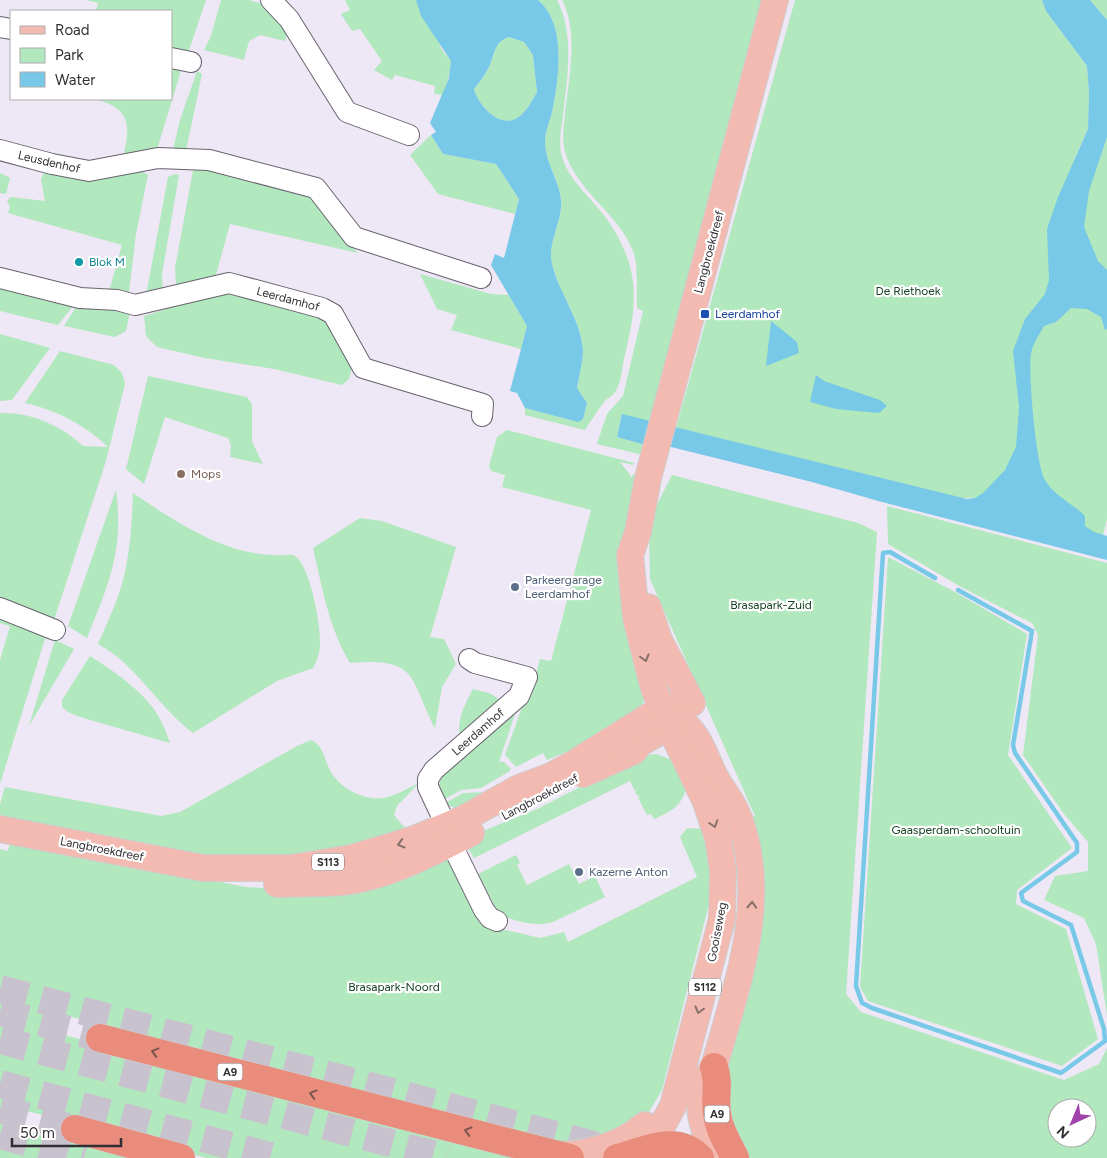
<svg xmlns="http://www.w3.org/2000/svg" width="1107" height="1158" font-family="Figtree,sans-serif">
<rect width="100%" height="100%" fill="#eee7f5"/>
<g fill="#b1e8bd" fill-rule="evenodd">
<polygon points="86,0 206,0 186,59 171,55 171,11 96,11 98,3"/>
<polygon points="221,0 249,0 273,7 288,31 285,41 260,35 249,41 244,60 204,50 211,36"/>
<polygon points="345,0 419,0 442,50 451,61 451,69 443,95 434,94 435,86 395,75 392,80 374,70 382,61 360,29 352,31 341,14 350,10"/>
<path d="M538 0H557C575 34 567 79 563 116 561 128 559 141 561 153 567 180 591 197 606 218 641 268 638 302 624 359 622 369 621 383 615 392 613 396 607 398 604 402 597 411 591 421 585 430L525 415V408L574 421 583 419 587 403 577 388C579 376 583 362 583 350 581 320 559 293 552 264 547 242 563 221 561 200 560 182 545 163 545 141 545 132 550 121 552 112 559 77 567 25 538 0Z"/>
<path d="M562 0H764L651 422 622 415 617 437 645 445 643 455 597 444 607 414 623 396 643 311 637 308C636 292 639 266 633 251 619 214 579 193 566 155 561 141 564 127 565 113 569 78 579 32 562 0Z"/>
<polygon points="795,0 1042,0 1046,11 1087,66 1089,93 1088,129 1074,160 1089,190 1107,137 1107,519 1103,535 976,498 957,498 676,428"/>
<polygon points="1090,0 1107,0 1107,20"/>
<path d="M509 37 524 42 533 55 537 92C533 99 528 109 521 115 502 132 479 107 474 89 479 83 484 76 488 69 495 56 493 42 509 37Z"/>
<path d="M171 63 180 66V74L155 156 124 154C131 123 129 108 95 99H171Z"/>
<polygon points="197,71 202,74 186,151 171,158 180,120"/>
<polygon points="431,135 443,154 496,164 519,199 515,214 438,194 410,155"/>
<polygon points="194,165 315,192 342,236 358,253 230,224 214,282 176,285 175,268"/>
<polygon points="46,167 140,170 148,175 136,234 128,300 108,295 122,245 8,213 10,207 7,201 11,197 45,201 41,180"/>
<polygon points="0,173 10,178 6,194 0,193"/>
<polygon points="175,174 179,175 162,274 163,296 145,301 168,177"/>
<polygon points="420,274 491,294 509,295 527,326 521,349 451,330 457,315 437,309"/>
<polygon points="0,281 73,306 58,325 0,311"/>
<polygon points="227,290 327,316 352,368 349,379 342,385 274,369 205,358 157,347 146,336 144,316"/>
<polygon points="79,302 130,312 126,331 115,337 64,326"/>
<polygon points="0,334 50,348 12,400 0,401"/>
<path d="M60 351 114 365 122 373 125 384 106 461 53 623 0 603V413C30 412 61 425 83 446L108 447C87 426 54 409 25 403Z"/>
<polygon points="148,376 247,397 252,404 252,442 263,464 230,457 231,445 228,438 165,417 144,484 126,469"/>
<path d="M507 430 634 463 633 465 621 462H620L631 476V479L633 474 641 476 645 697C640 725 571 750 547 760L543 753 516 767 505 755 522 707 519 703 534 682 540 659 551 661 591 510 502 487 505 475 491 471 489 466 497 437Z"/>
<path d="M672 475 858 523 877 532 846 994 861 1012 1064 1080 1099 1064 1107 1048V1158H739L722 1120 750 818 755 816 650 579 649 520ZM1057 1108H1087V1138H1057Z"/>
<path d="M116 490C124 549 109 584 87 638L68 626Z"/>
<path d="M133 493C167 516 204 541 244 551 257 554 273 556 286 555 288 555 291 554 293 555 310 561 322 630 320 647 319 655 317 661 313 668L277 681 193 733C158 707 137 665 98 644 109 619 121 594 126 567 131 542 132 518 133 493Z"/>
<polygon points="887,506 1107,563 1107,1015 1096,944 1084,918 1044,900 1055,876 1088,871 1088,842 1064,814 1023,755 1038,635 1032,623 961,587 888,544"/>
<path d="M360 518 382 521 456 547 430 637 444 639 456 664 442 687 435 728C409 679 420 657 350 663 329 628 322 587 313 548Z"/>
<polygon points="888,557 957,593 1027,634 1008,755 1072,848 1017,890 1016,904 1066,929 1098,1039 1062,1066 868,1001 860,987"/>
<polygon points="0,611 48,629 0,784 0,660 10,626 0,623"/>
<polygon points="55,640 74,649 29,726"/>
<path d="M90 656C115 672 148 694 161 721 165 728 167 736 170 743L80 717 68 712 62 707V700Z"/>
<path d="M473 689 489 693 499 699V705L462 744C455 723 463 708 473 689Z"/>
<polygon points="516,711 499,762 504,762 511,769 510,771 481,788 461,790 445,799 439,785 442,775"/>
<path d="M311 740C323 745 324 758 329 768 337 787 363 801 383 798 395 796 408 788 419 783L397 806 394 815 405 828 401 836 189 876 246 887 280 889 438 855 452 859 497 928 540 938 564 932 568 942 697 877 680 837 687 828 702 829 714 861 709 904 662 1090 646 1117 586 1147 502 1130 49 1011 45 1030 535 1158H206L23 1110 18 1129 130 1158H0V849L8 851 10 843 0 841V804L5 787 161 816 180 812 297 746Z"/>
<path d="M656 754 672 760 686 789C681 807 670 812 654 819L651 814 647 815 638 798 640 797 635 793 637 790 635 791 630 781 474 858 469 850 474 841 484 835 483 831 537 809 643 755Z"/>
<polygon points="485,792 471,804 459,810 448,805 447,802 463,793"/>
<path d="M516 855 520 863 517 865 527 885 569 864 579 884 595 876 605 897 553 922C534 928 504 920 490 907L494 905 478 874Z"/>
</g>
<g fill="#78c8e8" fill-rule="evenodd">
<path d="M416 0H538C567 25 559 77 552 112 550 121 545 132 545 141 545 163 560 182 561 200 563 221 547 242 552 264 559 293 581 320 583 350 583 362 579 376 577 388L587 403 583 419 578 422 525 408 517 393 510 391 527 326 491 265 495 254 504 258 519 199 496 164 443 154 431 135 436 132 430 123 449 78 451 61 421 16ZM509 37 524 42 533 55 537 92C533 99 528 109 521 115 502 132 479 107 474 89 479 83 484 76 488 69 495 56 493 42 509 37Z"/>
<path d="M1042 0H1090L1107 20V137L1089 191 1084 227 1098 261 1107 270V329L1105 330 1101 317 1087 309 1071 308 1056 322 1044 326C1039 335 1032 345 1031 354 1028 373 1036 465 1045 480 1054 496 1072 503 1085 516V526L1094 532 1107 536V560L882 502 812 482 671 447 645 445 617 437 622 414 967 499 975 498 983 493 1005 470 1016 447 1019 407 1013 351 1025 319 1045 294 1049 280 1047 229 1058 197 1088 129 1089 93 1087 66 1046 11Z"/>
<polygon points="771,321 797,342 799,353 766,366"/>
<polygon points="816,375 824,381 880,400 887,406 879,413 836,409 810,402"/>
</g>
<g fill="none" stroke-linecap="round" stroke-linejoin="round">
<polyline stroke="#78c8e8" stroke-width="4.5" points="935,578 890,552 883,553 856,986 862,1003 872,1008 1061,1073 1105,1041 1104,1029 1071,925 1023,901 1021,893 1077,852 1077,843 1015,753 1013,745 1032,631 958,590"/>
<g stroke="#c8c2ce" stroke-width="28" stroke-dasharray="28 14" stroke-linecap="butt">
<polyline points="0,989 613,1150"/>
<polyline points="0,1012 100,1038"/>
<polyline points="0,1040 447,1158"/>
<polyline points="0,1084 277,1158"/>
<polyline points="0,1109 75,1129"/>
<polyline points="0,1135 84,1158"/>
</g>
<defs>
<g id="minor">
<polyline points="271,0 289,19 347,112 409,135"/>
<polyline points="0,27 11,29"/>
<polyline points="171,58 191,62"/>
<polyline points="0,150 52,164 89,171 158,158 209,160 316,188 354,237 481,278"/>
<polyline points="0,278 80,298 117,300 135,305 229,283 322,308 333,314 363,368 483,404 482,416"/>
<polyline points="0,608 55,630"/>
<polyline points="469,659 475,663 527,677 519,696 434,770 428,779 428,787 444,821 451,843 484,910 490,918 497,921"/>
</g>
<g id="major">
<polyline points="648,607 659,640 692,703"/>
<polyline points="583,774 634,751 640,743 675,723 682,712 684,688"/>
<path d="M0 829 203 868H291L352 858 412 840 463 819 519 788 551 776 573 764 648 717C675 705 693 729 703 750 708 761 713 774 719 784 728 797 734 805 740 821 769 902 736 987 714 1067 691 1097 700 1126 717 1158"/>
<path d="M277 884C299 883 321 884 342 882 389 877 430 853 471 833"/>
<path d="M558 1155C590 1154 620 1146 645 1125"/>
<polyline points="630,1155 662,1126 673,1106 722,919 723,870 718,838 706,802 663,713 653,685 636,618 630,555 638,532 648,478 775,0"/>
</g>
<g id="highway">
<polyline points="100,1038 570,1158"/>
<path d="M714 1067C720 1085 714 1096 717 1114 719 1131 728 1143 735 1158"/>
<polyline points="75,1129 181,1158"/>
<path d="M617 1158C645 1151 676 1133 700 1158"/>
</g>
</defs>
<use href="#minor" stroke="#68616e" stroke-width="22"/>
<use href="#major" stroke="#cecdce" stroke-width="28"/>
<use href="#highway" stroke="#cecdce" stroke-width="29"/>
<use href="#minor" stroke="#fff" stroke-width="20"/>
<use href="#major" stroke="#f2bab0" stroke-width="26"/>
<use href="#highway" stroke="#e98c7b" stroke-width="28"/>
</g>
<defs><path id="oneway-chevron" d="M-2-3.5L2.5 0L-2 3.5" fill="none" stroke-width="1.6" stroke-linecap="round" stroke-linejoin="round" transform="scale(1.25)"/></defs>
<g stroke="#886e6c">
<use href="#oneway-chevron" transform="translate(645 658) rotate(74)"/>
<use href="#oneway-chevron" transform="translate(714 824) rotate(72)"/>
<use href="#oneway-chevron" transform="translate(401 844) rotate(163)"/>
<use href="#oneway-chevron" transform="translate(752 905) rotate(-87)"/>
<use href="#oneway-chevron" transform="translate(699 1010) rotate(105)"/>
</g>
<g stroke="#7b5450">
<use href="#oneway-chevron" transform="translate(155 1052) rotate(-165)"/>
<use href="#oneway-chevron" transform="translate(313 1094) rotate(-165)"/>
<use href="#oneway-chevron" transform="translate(468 1131) rotate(-165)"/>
</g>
<circle fill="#0f9aa8" stroke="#fff" stroke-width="2" cx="79" cy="262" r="5"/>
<rect fill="#1a4fb4" stroke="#fff" stroke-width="2" x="700" y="309" width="10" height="10" rx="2.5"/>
<circle fill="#8d6e63" stroke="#fff" stroke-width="2" cx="181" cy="474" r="5"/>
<g fill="#5c6f8a" stroke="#fff" stroke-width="2">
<circle cx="515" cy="587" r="5"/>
<circle cx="579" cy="872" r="5"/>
</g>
<g text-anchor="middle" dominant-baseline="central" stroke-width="4.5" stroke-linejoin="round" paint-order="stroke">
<g fill="#fff" stroke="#706d71" stroke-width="1">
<rect x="312" y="853.5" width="32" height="17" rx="4"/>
<rect x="689" y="978.5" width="32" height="17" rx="4"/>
<rect x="217.5" y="1063.5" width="25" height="17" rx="4"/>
<rect x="704.5" y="1105.5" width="25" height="17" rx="4"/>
</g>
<g font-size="11" font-weight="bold" fill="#322f34">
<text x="328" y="862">S113</text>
<text x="705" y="987">S112</text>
<text x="230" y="1072">A9</text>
<text x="717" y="1114">A9</text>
</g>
<g font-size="12" fill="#322f34" stroke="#fff">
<text transform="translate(49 162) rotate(13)">Leusdenhof</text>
<text transform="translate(709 252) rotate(-75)">Langbroekdreef</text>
<text transform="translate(288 299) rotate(15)">Leerdamhof</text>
<text transform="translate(478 732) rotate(-41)">Leerdamhof</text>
<text transform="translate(540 797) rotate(-28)">Langbroekdreef</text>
<text transform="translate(102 849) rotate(11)">Langbroekdreef</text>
<text transform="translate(717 932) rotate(-79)">Gooiseweg</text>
</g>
<g font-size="12" fill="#0d838f" stroke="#fff" text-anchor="start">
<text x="89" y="262">Blok M</text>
</g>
<g font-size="12" fill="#154223" stroke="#fff">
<text x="908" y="291">De Riethoek</text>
<text x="771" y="605">Brasapark-Zuid</text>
<text x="956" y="830">Gaasperdam-schooltuin</text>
<text x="394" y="987">Brasapark-Noord</text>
</g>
<g font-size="12" fill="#164399" stroke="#fff" text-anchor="start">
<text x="715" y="314">Leerdamhof</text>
</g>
<g font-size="12" fill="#785e54" stroke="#fff" text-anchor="start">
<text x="191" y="474">Mops</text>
</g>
<g font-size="12" fill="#4e5e75" stroke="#fff" text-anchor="start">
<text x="525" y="580">Parkeergarage<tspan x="525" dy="14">Leerdamhof</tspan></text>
<text x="589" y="872">Kazerne Anton</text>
</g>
</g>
<rect x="10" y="10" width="162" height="90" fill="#ffffff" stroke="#adacae"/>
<rect x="20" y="26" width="25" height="8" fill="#f2bab0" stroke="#adacae"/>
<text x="55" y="35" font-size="15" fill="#322f34">Road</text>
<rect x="20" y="48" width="25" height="15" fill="#b1e8bd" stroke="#adacae"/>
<text x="55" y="60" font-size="15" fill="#322f34">Park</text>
<rect x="20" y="72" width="25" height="15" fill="#78c8e8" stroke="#adacae"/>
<text x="55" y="85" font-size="15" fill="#322f34">Water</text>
<g transform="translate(1072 1123) rotate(224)"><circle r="24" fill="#ffffff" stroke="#adacae"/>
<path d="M0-4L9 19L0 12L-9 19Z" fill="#a243ab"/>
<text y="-8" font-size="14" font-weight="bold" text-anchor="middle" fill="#322f34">N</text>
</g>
<path d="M12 1138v8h109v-8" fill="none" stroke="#322f34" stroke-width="2.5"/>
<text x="20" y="1138" font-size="15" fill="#322f34" stroke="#ffffff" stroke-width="4" paint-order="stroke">50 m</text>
</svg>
